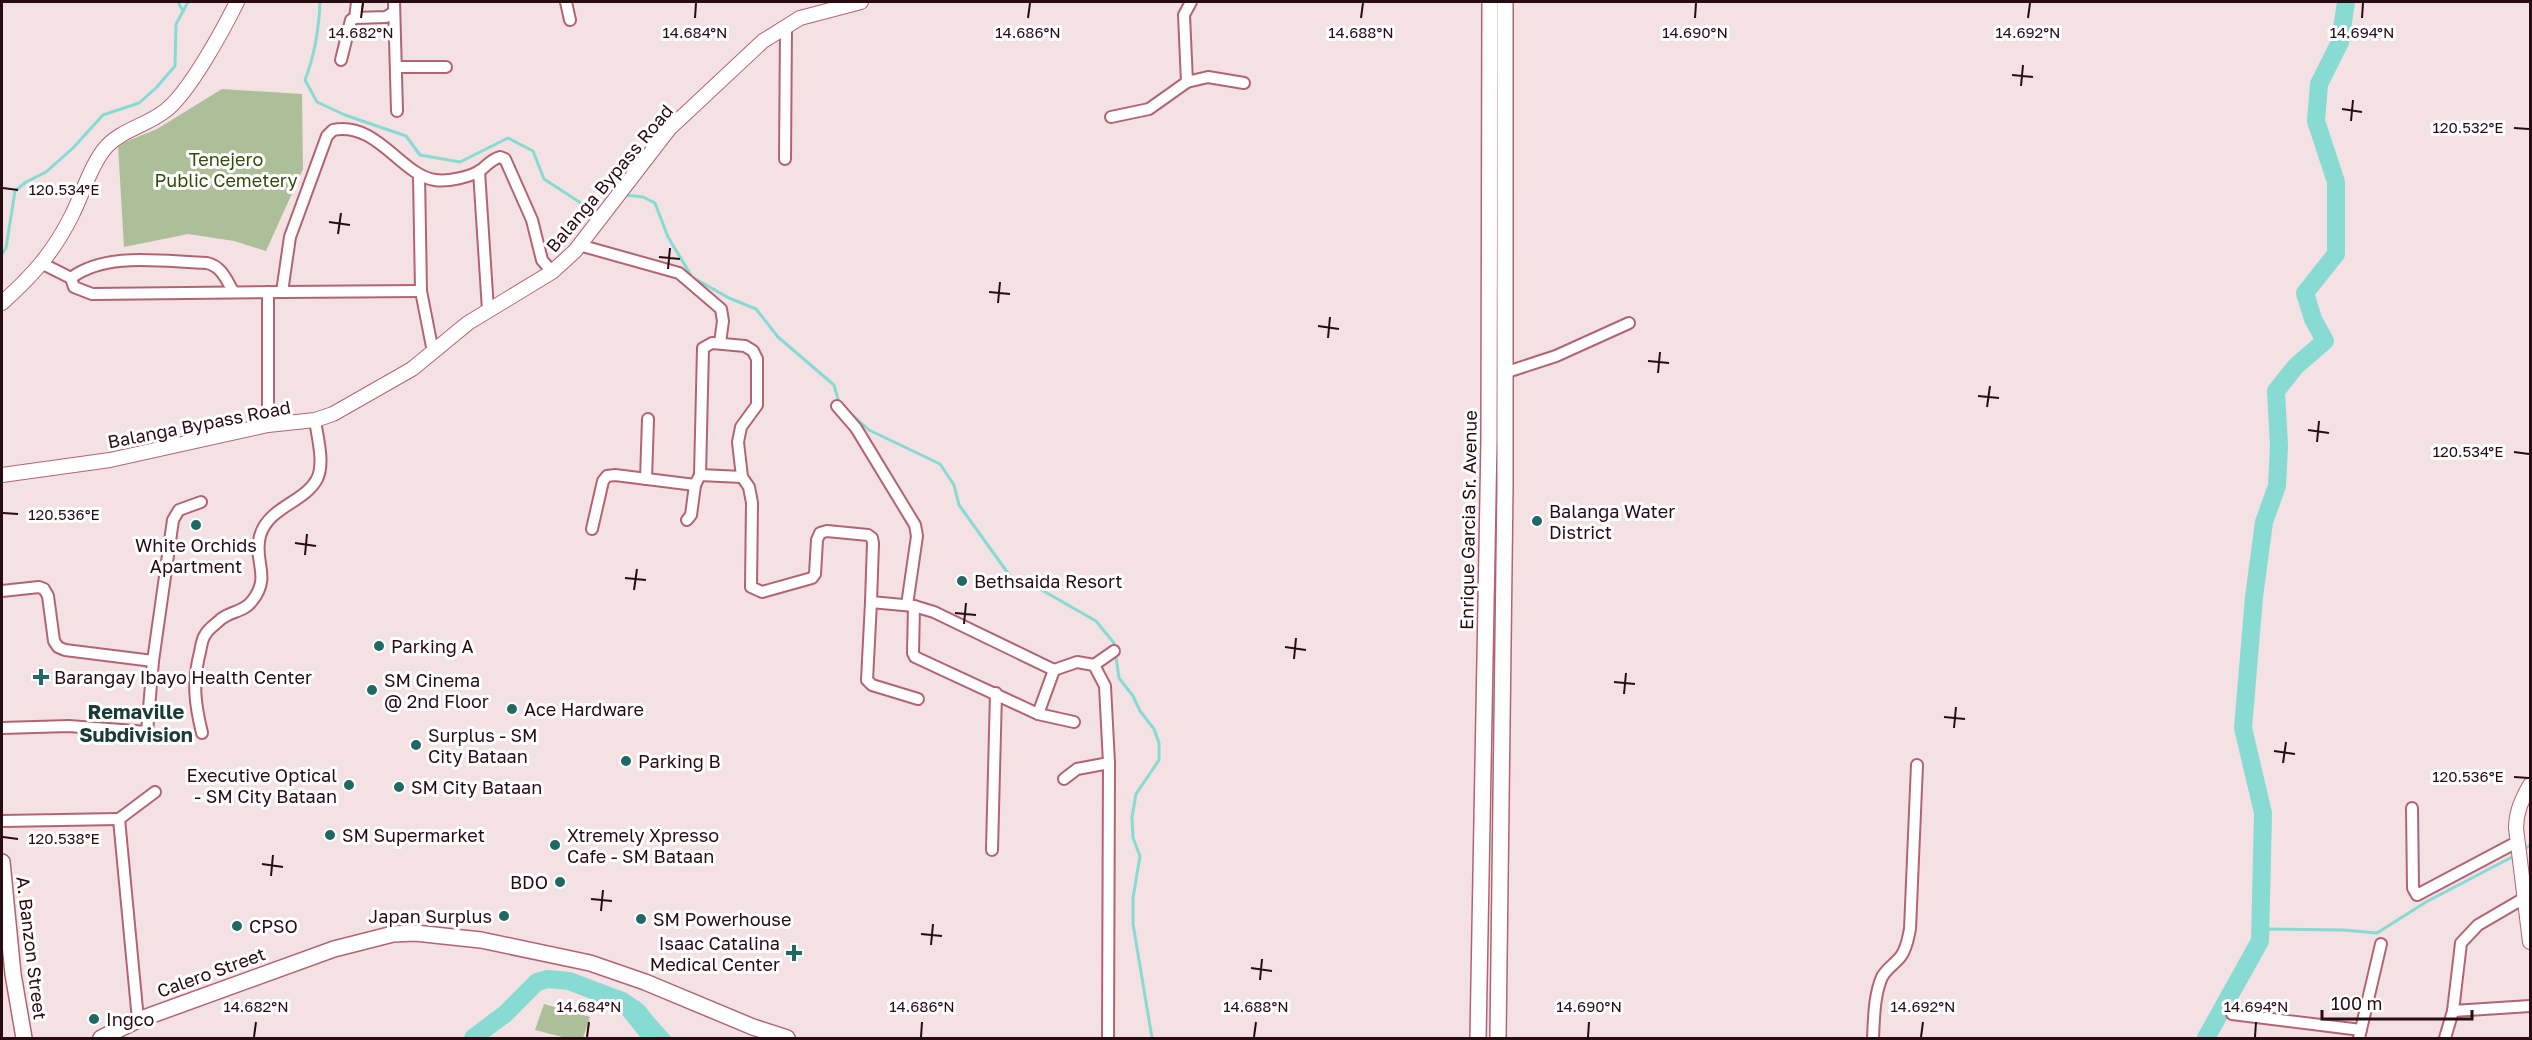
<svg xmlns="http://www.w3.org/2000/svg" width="2532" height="1040" font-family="'Golos Text',sans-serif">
<rect width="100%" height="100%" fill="#f3e1e3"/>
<g fill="#acbf98">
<polygon points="222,89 302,94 303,169 266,251 234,241 188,234 124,247 118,145 157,129"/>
<polygon points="544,1004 590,1017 583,1038 566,1038 535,1030"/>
</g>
<polygon fill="#87dbd3" points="639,1001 672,1038 641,1038 620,1012"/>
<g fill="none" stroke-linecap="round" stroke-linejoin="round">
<g stroke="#87dbd3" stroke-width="3">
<polyline points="178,2 183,11"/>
<path d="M320 2C319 30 315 54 305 80L317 102 345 115 406 136 420 155 460 162 508 138 533 151 544 179 587 207"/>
<polyline points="625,195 643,197 655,203 668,237 692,277 729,298 756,309 778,337 834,385 839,403"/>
<polyline points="2,254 6,248 15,191 26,182 46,172 73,148 103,115 139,103 156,88 175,66 176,24 188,2"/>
<polyline points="849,412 869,430 940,464 954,485 959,505 1010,576 1040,589 1096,621 1114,643 1119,678 1133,696 1140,711 1154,729 1159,743 1159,760 1136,794 1132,817 1133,838 1140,856 1133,898 1133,924 1152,1038"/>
<polyline points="2522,851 2530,845"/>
<polyline points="2260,929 2343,930 2377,933 2426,902 2514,856"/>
</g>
<g stroke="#87dbd3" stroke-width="18">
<polyline points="473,1038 505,1014 537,982 548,979 569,981 622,1001 638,1012 658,1038"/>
<polyline points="2206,1038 2260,941 2263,813 2243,728 2254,597 2264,522 2277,486 2279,446 2276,391 2296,366 2325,341 2313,319 2305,293 2336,254 2336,182 2316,121 2319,84 2340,42 2346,2"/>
</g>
<defs>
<g id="minor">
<polyline points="357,2 355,18 386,17 394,12"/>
<polyline points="394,2 397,111"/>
<polyline points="566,2 570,20"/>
<polyline points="1191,2 1184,15 1187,82 1208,77 1244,83"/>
<polyline points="341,60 351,20 355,18"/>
<polyline points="396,67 446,67"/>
<polyline points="1111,117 1149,109 1187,82"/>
<polyline points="785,159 786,26"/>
<polyline points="479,171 488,310"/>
<polyline points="419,175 421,291 433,352"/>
<polyline points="579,245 679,273 721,309 723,321 720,343"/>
<polyline points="43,264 71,278 74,287 92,294 282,292"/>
<path d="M71 278C107 251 164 262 207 263 221 266 226 279 233 291"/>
<path d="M421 291 282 292 290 237 327 136 333 130C377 121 401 175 435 180 447 182 471 177 481 170 487 165 492 159 500 157L505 159 532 220 542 260 552 272"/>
<polyline points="1504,373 1556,356 1629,323"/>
<polyline points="837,406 856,428 915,525 917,536 907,605"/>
<polyline points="268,425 268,292"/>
<polyline points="700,475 742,477"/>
<polyline points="646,479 648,419"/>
<polyline points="687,520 691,515 695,485"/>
<polyline points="592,529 603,481 607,476 615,475 695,485 700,475 703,348 712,343 745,346 753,351 757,359 757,405 741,427 738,442 742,477 749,487 752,503 751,587 762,592 812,578 815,574 817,540 820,533 827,531 868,535 872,538 873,543 871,602 914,606 934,612 1054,670"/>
<polyline points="2,591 39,587 44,589 48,596 54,641 58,647 65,650 153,661"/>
<polyline points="871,602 867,680 872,685 918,699"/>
<polyline points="914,606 913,653 915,657 1038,714 1074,722"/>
<polyline points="1094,665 1114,651"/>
<polyline points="1054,670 1077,662 1094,665 1105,686 1109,763 1108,1038"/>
<polyline points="1038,714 1054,670"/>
<polyline points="2,728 69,726 147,732 153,661 173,520 179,510 201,502"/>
<path d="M202 733C195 704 192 683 200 652 201 647 202 639 205 635 208 629 216 624 221 619 231 611 244 612 252 601 272 576 253 562 260 536 268 507 304 503 317 479 325 463 317 436 315 420"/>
<polyline points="1064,779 1077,769 1109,763"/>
<polyline points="2412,808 2413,888 2417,895 2517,842"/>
<polyline points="119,819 138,1020"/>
<polyline points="119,819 155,792"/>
<polyline points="2,821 119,819"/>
<polyline points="992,850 996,693"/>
<polyline points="2453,1011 2530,1006"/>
<polyline points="2232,1014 2361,1030"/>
<path d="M1873 1038C1874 1019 1874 995 1882 977 1887 968 1895 964 1901 956 1907 948 1908 938 1910 929L1917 765"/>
<polyline points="2359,1038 2381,944"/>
<polyline points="2445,1038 2453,1011 2461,943 2478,925 2526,897"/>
</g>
<g id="tertiary">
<path d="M2 303C33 275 53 253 72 215 82 195 92 162 107 146 122 130 147 125 165 111 189 93 223 30 237 2"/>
<polyline points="2,475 110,460 268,425 315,420 333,414 412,369 468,323 552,272 575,251 669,129 763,41 800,18 861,2"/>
<path d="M2530 785C2522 799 2516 812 2516 828L2530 942"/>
</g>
<g id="secondary">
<polyline points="2,862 13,974 24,1038"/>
<polyline points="101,1038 138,1020 334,949 393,934 415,933 481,940 590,963 645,982 753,1027 787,1038"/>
<polyline points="1478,1038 1489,441 1490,2"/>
<polyline points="1498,1038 1505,486 1505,2"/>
</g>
</defs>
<use href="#minor" stroke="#b36474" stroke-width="14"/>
<use href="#tertiary" stroke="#b36474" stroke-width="16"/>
<use href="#secondary" stroke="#b36474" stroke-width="18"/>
<use href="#minor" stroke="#fff" stroke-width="10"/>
<use href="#tertiary" stroke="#fff" stroke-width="14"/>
<use href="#secondary" stroke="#fff" stroke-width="15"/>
</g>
<path fill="none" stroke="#290b12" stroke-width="2" d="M361 18 363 3M695 18 696 3M1028 18 1030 3M1361 18 1363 3M1695 18 1696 3M2028 18 2030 3M2362 18 2363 3M2012 75 2033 77M2021 86 2023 65M2342 109 2362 112M2351 121 2353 100M2514 128 2529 129M3 188 18 190M329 222 350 225M338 234 341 213M659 257 680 259M668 269 670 248M989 292 1010 294M998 303 1000 282M1318 326 1339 329M1328 338 1330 317M1648 361 1669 363M1658 373 1660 352M1978 396 1999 398M1987 407 1990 386M2308 430 2329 433M2317 442 2319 421M2514 452 2529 454M3 513 18 514M295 543 316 546M305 555 307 534M625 578 646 580M634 590 637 569M955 613 976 615M964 624 966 603M1285 647 1306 650M1294 659 1296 638M1614 682 1635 684M1624 694 1626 673M1944 717 1965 719M1954 728 1956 707M2274 751 2295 754M2283 763 2286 742M2514 777 2529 778M3 837 18 839M262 864 283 867M271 876 273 855M591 899 612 901M601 911 603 890M921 934 942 936M931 945 933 924M1251 968 1272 971M1260 980 1262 959M254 1037 256 1022M587 1037 589 1022M921 1037 922 1022M1254 1037 1256 1022M1588 1037 1589 1022M1921 1037 1923 1022M2255 1037 2256 1022"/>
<g fill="#1e6964" stroke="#fff" stroke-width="2">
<circle cx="1537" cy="521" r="6"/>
<circle cx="196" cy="525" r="6"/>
<circle cx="962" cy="581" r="6"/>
<circle cx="379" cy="646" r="6"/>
<path d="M38 668h6v6h6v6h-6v6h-6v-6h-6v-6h6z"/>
<circle cx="372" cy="690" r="6"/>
<circle cx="512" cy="709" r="6"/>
<circle cx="416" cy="745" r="6"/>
<circle cx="626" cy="761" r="6"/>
<circle cx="349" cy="785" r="6"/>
<circle cx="399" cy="787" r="6"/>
<circle cx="330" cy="835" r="6"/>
<circle cx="555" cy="845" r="6"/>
<circle cx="560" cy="882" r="6"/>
<circle cx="504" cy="916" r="6"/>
<circle cx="641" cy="919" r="6"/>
<circle cx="237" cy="926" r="6"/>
<path d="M791 944h6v6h6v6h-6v6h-6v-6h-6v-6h6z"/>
<circle cx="94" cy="1019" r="6"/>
</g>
<g text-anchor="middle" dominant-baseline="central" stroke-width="6" stroke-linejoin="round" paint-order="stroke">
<g font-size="18" fill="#334a0b" stroke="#fff">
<text x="226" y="159">Tenejero<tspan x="226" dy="21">Public Cemetery</tspan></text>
</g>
<g font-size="18" fill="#290b12" stroke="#fff">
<text transform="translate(609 178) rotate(-50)">Balanga Bypass Road</text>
<text transform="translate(199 424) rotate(-11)">Balanga Bypass Road</text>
<text transform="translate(1468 520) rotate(-89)">Enrique Garcia Sr. Avenue</text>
<text transform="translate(32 948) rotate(83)">A. Banzon Street</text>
<text transform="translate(211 972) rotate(-20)">Calero Street</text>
</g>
<g font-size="18" fill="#290b12" stroke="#fff" text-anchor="start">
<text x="1549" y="511">Balanga Water<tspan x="1549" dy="21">District</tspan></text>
<text x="196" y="545" text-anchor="middle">White Orchids<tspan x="196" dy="21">Apartment</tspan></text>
<text x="974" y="581">Bethsaida Resort</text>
<text x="391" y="646">Parking A</text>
<text x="54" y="677">Barangay Ibayo Health Center</text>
<text x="384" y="680">SM Cinema<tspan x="384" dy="21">@ 2nd Floor</tspan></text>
<text x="524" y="709">Ace Hardware</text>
<text x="428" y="735">Surplus - SM<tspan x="428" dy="21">City Bataan</tspan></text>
<text x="638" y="761">Parking B</text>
<text x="337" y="775" text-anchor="end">Executive Optical<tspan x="337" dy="21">- SM City Bataan</tspan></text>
<text x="411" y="787">SM City Bataan</text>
<text x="342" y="835">SM Supermarket</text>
<text x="567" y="835">Xtremely Xpresso<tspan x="567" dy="21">Cafe - SM Bataan</tspan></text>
<text x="548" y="882" text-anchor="end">BDO</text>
<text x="492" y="916" text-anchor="end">Japan Surplus</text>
<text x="653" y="919">SM Powerhouse</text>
<text x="249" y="926">CPSO</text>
<text x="780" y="943" text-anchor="end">Isaac Catalina<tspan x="780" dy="21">Medical Center</tspan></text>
<text x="106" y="1019">Ingco</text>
</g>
<g font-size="20" font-weight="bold" fill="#1a3c39" stroke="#fff">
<text x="136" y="711">Remaville<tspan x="136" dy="23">Subdivision</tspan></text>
</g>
</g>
<g font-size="15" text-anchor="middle" fill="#290b12" stroke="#fff" stroke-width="6" stroke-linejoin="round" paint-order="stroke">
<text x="361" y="38">14.682°N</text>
<text x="695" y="38">14.684°N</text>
<text x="1028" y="38">14.686°N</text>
<text x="1361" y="38">14.688°N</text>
<text x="1695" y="38">14.690°N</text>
<text x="2028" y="38">14.692°N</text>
<text x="2362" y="38">14.694°N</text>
<text x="2468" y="133">120.532°E</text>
<text x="64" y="195">120.534°E</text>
<text x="2468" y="457">120.534°E</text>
<text x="64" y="520">120.536°E</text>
<text x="2468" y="782">120.536°E</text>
<text x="64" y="844">120.538°E</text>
<text x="256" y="1012">14.682°N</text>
<text x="589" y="1012">14.684°N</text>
<text x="922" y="1012">14.686°N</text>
<text x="1256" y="1012">14.688°N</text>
<text x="1589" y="1012">14.690°N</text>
<text x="1923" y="1012">14.692°N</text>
<text x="2256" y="1012">14.694°N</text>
</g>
<rect width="2532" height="1040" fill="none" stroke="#290b12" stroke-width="6"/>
<path d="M2322 1010v9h150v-9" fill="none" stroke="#290b12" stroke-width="3"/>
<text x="2331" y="1010" font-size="18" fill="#290b12" stroke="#ffffff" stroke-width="4.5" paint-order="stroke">100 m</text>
</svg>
